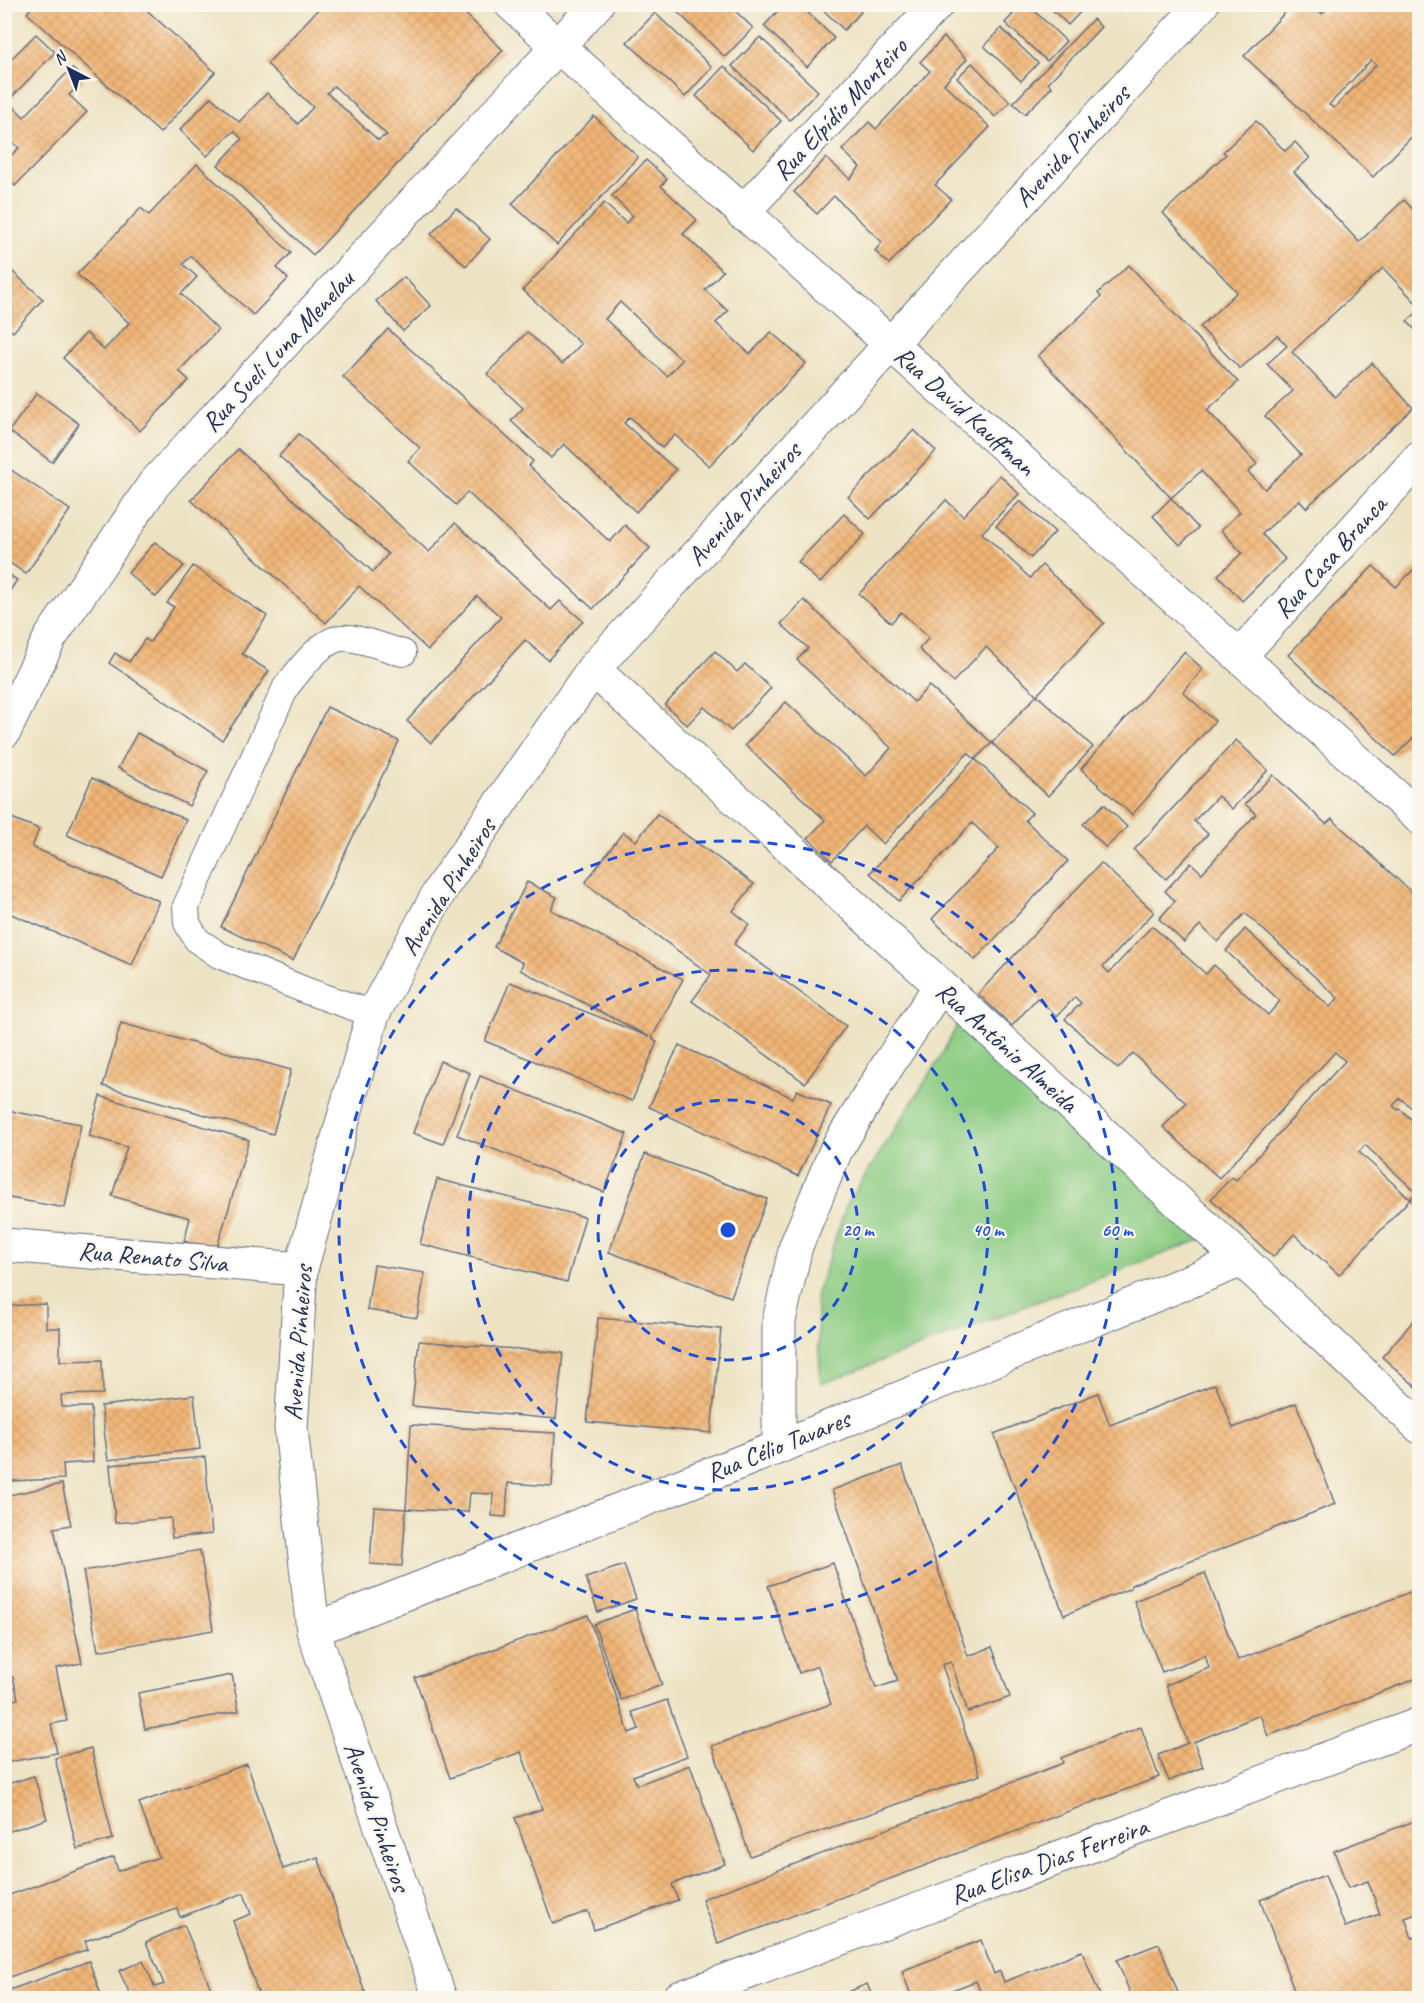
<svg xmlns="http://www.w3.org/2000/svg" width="1424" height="2003" font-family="Caveat,sans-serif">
<defs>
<pattern id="building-cross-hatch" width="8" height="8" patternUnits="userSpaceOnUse" patternTransform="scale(1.5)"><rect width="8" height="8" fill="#f1b576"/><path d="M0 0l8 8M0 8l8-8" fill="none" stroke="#ce9c68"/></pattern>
</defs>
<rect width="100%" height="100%" fill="#fbf7ec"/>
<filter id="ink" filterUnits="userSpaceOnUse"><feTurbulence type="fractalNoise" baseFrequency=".0167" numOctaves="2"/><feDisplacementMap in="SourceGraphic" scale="12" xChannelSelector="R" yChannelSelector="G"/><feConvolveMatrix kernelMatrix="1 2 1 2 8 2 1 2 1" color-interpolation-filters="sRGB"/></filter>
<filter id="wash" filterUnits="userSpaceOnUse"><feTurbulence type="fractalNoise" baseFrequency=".008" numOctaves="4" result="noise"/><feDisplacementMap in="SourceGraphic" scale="24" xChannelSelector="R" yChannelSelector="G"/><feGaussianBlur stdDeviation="1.35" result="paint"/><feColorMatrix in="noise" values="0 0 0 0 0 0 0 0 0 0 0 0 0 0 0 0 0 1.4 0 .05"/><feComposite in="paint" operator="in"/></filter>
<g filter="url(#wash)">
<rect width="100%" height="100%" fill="#ede3c4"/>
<polygon fill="#8ccc83" stroke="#547e70" stroke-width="1.5" points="964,1012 1205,1238 821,1384 816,1297 846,1206 939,1060"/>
<g id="blocks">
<g fill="url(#building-cross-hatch)" fill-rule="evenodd">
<polygon points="34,4 140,4 215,72 160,133 27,13"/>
<path d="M323 4H455L503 50 313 255 218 165 242 139 234 131 207 156 180 130 211 97 239 122 267 93 298 124 313 107 267 64ZM334 86 387 135 378 140 327 93Z"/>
<polygon points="669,4 728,4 753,28 725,57"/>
<polygon points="784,4 799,4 834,38 807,67 764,26"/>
<polygon points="817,4 853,4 861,12 844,30"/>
<polygon points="1002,4 1019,4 1011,13"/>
<polygon points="1022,4 1027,4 1066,41 1047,61 1005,23"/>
<polygon points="1047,4 1082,4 1085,7 1068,25"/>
<polygon points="1091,4 1105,4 1098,11"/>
<path d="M1293 4H1312L1322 14 1331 4H1420V128L1373 177 1244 56ZM1371 60 1376 65 1334 108 1329 105Z"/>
<polygon points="655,13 712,67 685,97 627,42"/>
<polygon points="1093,19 1101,27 1048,83 1052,87 1025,114 1013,103"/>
<polygon points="1001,28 1038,63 1021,81 984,46"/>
<polygon points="36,34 55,52 8,101 24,117 72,68 84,80 69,95 87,112 15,186 4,176 4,162 19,148 4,134 4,66"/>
<polygon points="760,37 818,91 790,120 732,66"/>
<polygon points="944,37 967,59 944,84 990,127 935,185 951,199 889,264 875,251 882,242 834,196 817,214 794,192 826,158 850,179 860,167 842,150 869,122 876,129 930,71 920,62"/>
<polygon points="972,63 1010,102 995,117 957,78"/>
<polygon points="724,66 781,121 753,150 696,96"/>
<polygon points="594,116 638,157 557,245 512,204"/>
<polygon points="1256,121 1285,151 1295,142 1310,158 1294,172 1359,242 1404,200 1420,217 1420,307 1383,268 1292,352 1335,397 1372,363 1413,408 1306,508 1299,500 1262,534 1285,559 1242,601 1218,575 1242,553 1221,530 1240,512 1201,471 1171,498 1038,356 1101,297 1098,293 1129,265 1238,382 1207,410 1257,464 1248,472 1265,489 1301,455 1265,416 1293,391 1267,364 1287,346 1277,335 1240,369 1200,327 1237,292 1163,213 1226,154 1223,152"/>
<path d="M646 160 667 179 661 186 697 220 683 234 723 271 705 290 728 311 716 323 750 354 771 332 806 363 709 466 675 435 662 448 630 417 624 423 676 470 636 512 564 444 551 458 511 421 523 408 487 374 527 332 562 364 581 344 523 290 604 203 626 223 633 216 612 196ZM620 302 682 360 667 376 605 319Z"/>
<polygon points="197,164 291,253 277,268 288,279 253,315 191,256 183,264 197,277 181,294 218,330 179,371 189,380 140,431 63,358 86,333 104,350 129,323 77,274 141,208 149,215"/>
<polygon points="456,208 490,239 466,266 431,234"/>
<polygon points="4,264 43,299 13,332 4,324"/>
<polygon points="404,277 431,306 403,331 376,301"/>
<polygon points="1420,310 1420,335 1407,321"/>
<polygon points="388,329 533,461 529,466 610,542 625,525 650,548 593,609 467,492 456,505 408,461 420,448 343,377"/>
<polygon points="37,393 79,424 52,462 9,431"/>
<polygon points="914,430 936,451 870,519 848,497"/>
<polygon points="299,434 429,552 455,523 551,610 560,601 583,621 548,660 525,640 431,743 407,721 501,617 477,596 428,650 359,586 326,623 191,500 238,449 373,572 388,554 279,456"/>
<polygon points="4,465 70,510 26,574 4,559"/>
<polygon points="1000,475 1019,494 982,533 1030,578 1042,565 1104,623 1037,695 986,647 953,682 919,649 929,638 901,612 891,623 859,594 946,500 963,516"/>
<polygon points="1171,498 1198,528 1180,545 1153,516"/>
<polygon points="1020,501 1055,532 1031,558 996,526"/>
<polygon points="844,514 865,534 820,583 798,562"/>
<polygon points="155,542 184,566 156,597 128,573"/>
<polygon points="1420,563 1420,731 1395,756 1288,655 1373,566 1396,587"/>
<polygon points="193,566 267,616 242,654 269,671 222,740 109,663 115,653 129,662 145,639 150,642 174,607 167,603"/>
<polygon points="4,572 17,580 4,600"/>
<polygon points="804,600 914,702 929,686 992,743 975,759 968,753 883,844 864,826 832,861 808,838 825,820 745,745 786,702 866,776 891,748 797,660 808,648 781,624"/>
<polygon points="715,651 737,672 745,664 771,688 731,731 704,707 687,725 665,705"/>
<polygon points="1184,652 1203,669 1183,692 1215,721 1132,815 1081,769"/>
<polygon points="1037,695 1093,747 1048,796 992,743"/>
<polygon points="327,707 399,741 293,961 221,927"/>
<polygon points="137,733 208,771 189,806 118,768"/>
<polygon points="1236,740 1268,770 1232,809 1218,796 1194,821 1208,834 1166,879 1134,850"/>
<polygon points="975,759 1032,813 1025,820 1068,861 975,960 932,919 999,848 972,823 899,901 870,873"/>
<polygon points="1273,775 1326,824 1332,819 1420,900 1420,1115 1400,1098 1393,1106 1398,1110 1400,1109 1420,1127 1420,1208 1410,1199 1416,1192 1365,1145 1359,1152 1410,1199 1339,1275 1294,1234 1273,1257 1211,1199 1232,1177 1236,1180 1345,1061 1335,1052 1219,1178 1163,1127 1186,1103 1133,1053 1118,1069 1065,1019 1081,1003 1075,997 1057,1016 1037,998 1012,1026 978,994 1101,863 1154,912 1103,967 1109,973 1152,926 1206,974 1214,965 1268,1015 1280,1001 1226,951 1245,929 1330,1007 1338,998 1245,913 1218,942 1200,925 1184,942 1159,919 1175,901 1165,891 1191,863 1202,873 1256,814 1245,804"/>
<polygon points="92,778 186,820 161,876 67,835"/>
<polygon points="1104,804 1127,827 1106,848 1083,824"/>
<polygon points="657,814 754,884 733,911 749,924 734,944 846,1026 805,1083 692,1001 711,975 585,883 623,832 636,841"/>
<polygon points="9,817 39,829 32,847 159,901 132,965 4,911 4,828"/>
<polygon points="527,882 557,897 551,910 683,979 652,1038 657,1042 632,1101 485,1041 510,982 650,1037 520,970 523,963 494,947"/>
<polygon points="121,1023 291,1070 273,1134 103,1086"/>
<polygon points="679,1045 793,1098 797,1090 831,1105 798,1176 649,1107"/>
<polygon points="440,1061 470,1073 443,1144 413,1133"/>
<polygon points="480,1076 627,1134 604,1192 457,1135"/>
<polygon points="100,1096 249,1140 216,1251 184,1241 190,1218 112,1196 127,1147 89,1136"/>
<polygon points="4,1110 81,1124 65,1208 4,1197"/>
<polygon points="645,1154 767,1199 731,1297 609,1252"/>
<polygon points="437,1179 585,1217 567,1282 420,1244"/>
<polygon points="374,1265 425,1273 417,1318 367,1310"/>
<polygon points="46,1304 46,1328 60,1328 60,1361 102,1360 103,1394 61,1395 62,1407 91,1407 93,1462 63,1464 64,1479 5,1481 4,1306"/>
<polygon points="1420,1313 1420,1390 1382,1357"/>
<polygon points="598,1318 721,1329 711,1433 587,1422"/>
<polygon points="419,1341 563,1353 556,1419 412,1406"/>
<polygon points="1215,1384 1233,1428 1296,1403 1335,1504 1131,1585 1131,1588 1064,1615 994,1434 1098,1393 1110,1425"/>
<polygon points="194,1395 200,1449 108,1460 101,1406"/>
<polygon points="411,1425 555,1433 552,1486 508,1483 506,1517 492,1516 493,1494 470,1493 468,1512 406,1509 402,1566 370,1564 374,1507 406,1509"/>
<polygon points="205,1457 212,1534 172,1538 171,1518 115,1523 110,1465"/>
<polygon points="902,1465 968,1656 992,1647 1010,1697 968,1712 951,1662 942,1665 980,1775 750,1856 712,1746 831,1704 818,1666 799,1673 768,1586 833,1563 876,1688 898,1681 832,1490"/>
<polygon points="62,1484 71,1525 54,1528 82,1663 56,1668 67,1721 51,1724 57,1753 4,1763 4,1702 18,1699 13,1677 4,1679 4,1496"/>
<polygon points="200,1550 213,1630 98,1651 83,1571"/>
<polygon points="624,1565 636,1599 598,1612 586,1578"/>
<polygon points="1205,1573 1238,1660 1420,1588 1420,1677 1268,1736 1260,1715 1194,1742 1203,1767 1169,1781 1158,1755 1188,1743 1166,1685 1209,1668 1205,1655 1162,1672 1134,1601"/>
<polygon points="635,1609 662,1685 621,1700 594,1624"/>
<polygon points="588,1615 629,1733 639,1729 632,1712 667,1700 687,1756 633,1776 637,1785 690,1765 725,1864 672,1884 678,1900 594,1930 588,1911 553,1924 515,1818 542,1809 521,1752 450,1778 415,1678"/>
<polygon points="232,1675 239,1711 145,1729 138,1693"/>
<polygon points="1141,1727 1159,1777 718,1944 702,1899 1063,1763 1061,1758"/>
<polygon points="91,1748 113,1839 77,1849 55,1758"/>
<polygon points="247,1764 283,1869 318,1857 367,1998 260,1998 233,1921 251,1914 244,1893 180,1917 177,1909 85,1941 88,1949 4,1979 4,1897 114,1857 118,1871 159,1857 139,1803"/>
<polygon points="34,1776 47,1819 4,1833 4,1785"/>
<polygon points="1420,1819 1420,1913 1405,1918 1412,1938 1420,1935 1420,1998 1297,1998 1260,1900 1325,1875 1345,1927 1380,1914 1368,1881 1348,1888 1334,1851"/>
<polygon points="184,1925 215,1998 132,1998 119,1971 143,1961 155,1987 164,1984 146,1942"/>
<polygon points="981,1940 994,1974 1000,1971 1004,1982 1082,1951 1101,1998 962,1998 980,1991 976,1981 931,1998 912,1998 902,1971"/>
<polygon points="1159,1944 1180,1998 1132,1998 1117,1960"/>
<polygon points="89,1961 102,1998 4,1998 4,1992"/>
<polygon points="867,1984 873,1998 837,1998 836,1997"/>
</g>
</g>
</g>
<g filter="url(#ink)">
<use href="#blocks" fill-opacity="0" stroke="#646e82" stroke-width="1.5"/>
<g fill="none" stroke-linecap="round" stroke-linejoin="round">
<defs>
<path id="lane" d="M373 1014 307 991 219 955 197 940 187 923 186 906 286 687C300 670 323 635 348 638 366 640 386 648 403 653"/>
<g id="street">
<polyline points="511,4 1420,818"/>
<polyline points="742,213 937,4"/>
<polyline points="1240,656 1420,457"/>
<polyline points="593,669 1242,1260 1420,1427"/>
<polyline points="4,732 50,638 154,484 597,4"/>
<polyline points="4,1245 301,1269"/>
<polyline points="779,1447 779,1321 796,1246 836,1150 888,1065 940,986"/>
<polyline points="313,1630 779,1447 1242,1260"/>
<polyline points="679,1998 1420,1724"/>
</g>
<polyline id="secondary" points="440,1998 313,1630 291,1428 301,1269 373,1014 442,887 593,669 1202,4"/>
</defs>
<use href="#lane" stroke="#646e82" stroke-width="28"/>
<use href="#street" stroke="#646e82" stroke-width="35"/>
<use href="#secondary" stroke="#646e82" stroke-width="35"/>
<use href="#lane" stroke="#fff" stroke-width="26"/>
<use href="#street" stroke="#fff" stroke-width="33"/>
<use href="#secondary" stroke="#fff" stroke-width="33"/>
</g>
</g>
<g fill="none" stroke="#1d4ed8" stroke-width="3" stroke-dasharray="10 8">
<circle cx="728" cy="1230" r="130"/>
<circle cx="728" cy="1230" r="260"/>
<circle cx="728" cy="1230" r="389"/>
</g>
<g text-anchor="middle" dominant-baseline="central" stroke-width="4.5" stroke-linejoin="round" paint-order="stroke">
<g font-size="26" fill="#1b2f5e" stroke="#fbf7ec">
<text transform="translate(840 109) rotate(-47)">Rua Elpídio Monteiro</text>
<text transform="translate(1072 146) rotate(-47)">Avenida Pinheiros</text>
<text transform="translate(278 351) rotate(-47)">Rua Sueli Luna Menelau</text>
<text transform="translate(965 411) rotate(42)">Rua David Kauffman</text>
<text transform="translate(744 504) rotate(-48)">Avenida Pinheiros</text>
<text transform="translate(1330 557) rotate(-48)">Rua Casa Branca</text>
<text transform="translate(448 887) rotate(-58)">Avenida Pinheiros</text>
<text transform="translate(1007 1047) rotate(42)">Rua Antônio Almeida</text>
<text transform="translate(153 1257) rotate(5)">Rua Renato Silva</text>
<text transform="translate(298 1343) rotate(-86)">Avenida Pinheiros</text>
<text transform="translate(778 1446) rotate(-22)">Rua Célio Tavares</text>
<text transform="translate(377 1817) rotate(71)">Avenida Pinheiros</text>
<text transform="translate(1049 1861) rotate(-20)">Rua Elisa Dias Ferreira</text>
</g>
</g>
<circle cx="728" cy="1230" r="9" fill="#1d4ed8" stroke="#fbf7ec" stroke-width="3"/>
<g font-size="18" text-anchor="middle" font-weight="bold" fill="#1d4ed8" stroke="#fbf7ec" stroke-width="4.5" stroke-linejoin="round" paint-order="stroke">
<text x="858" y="1236">20 m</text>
<text x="988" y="1236">40 m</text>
<text x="1117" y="1236">60 m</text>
</g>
<rect width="1424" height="2003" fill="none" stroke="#fbf7ec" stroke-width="24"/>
<g transform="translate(69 69) rotate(318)" stroke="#fbf7ec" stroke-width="4.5" paint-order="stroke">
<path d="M0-4.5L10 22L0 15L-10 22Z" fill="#1b2f5e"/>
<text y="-9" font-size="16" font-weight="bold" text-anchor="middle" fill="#1b2f5e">N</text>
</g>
</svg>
